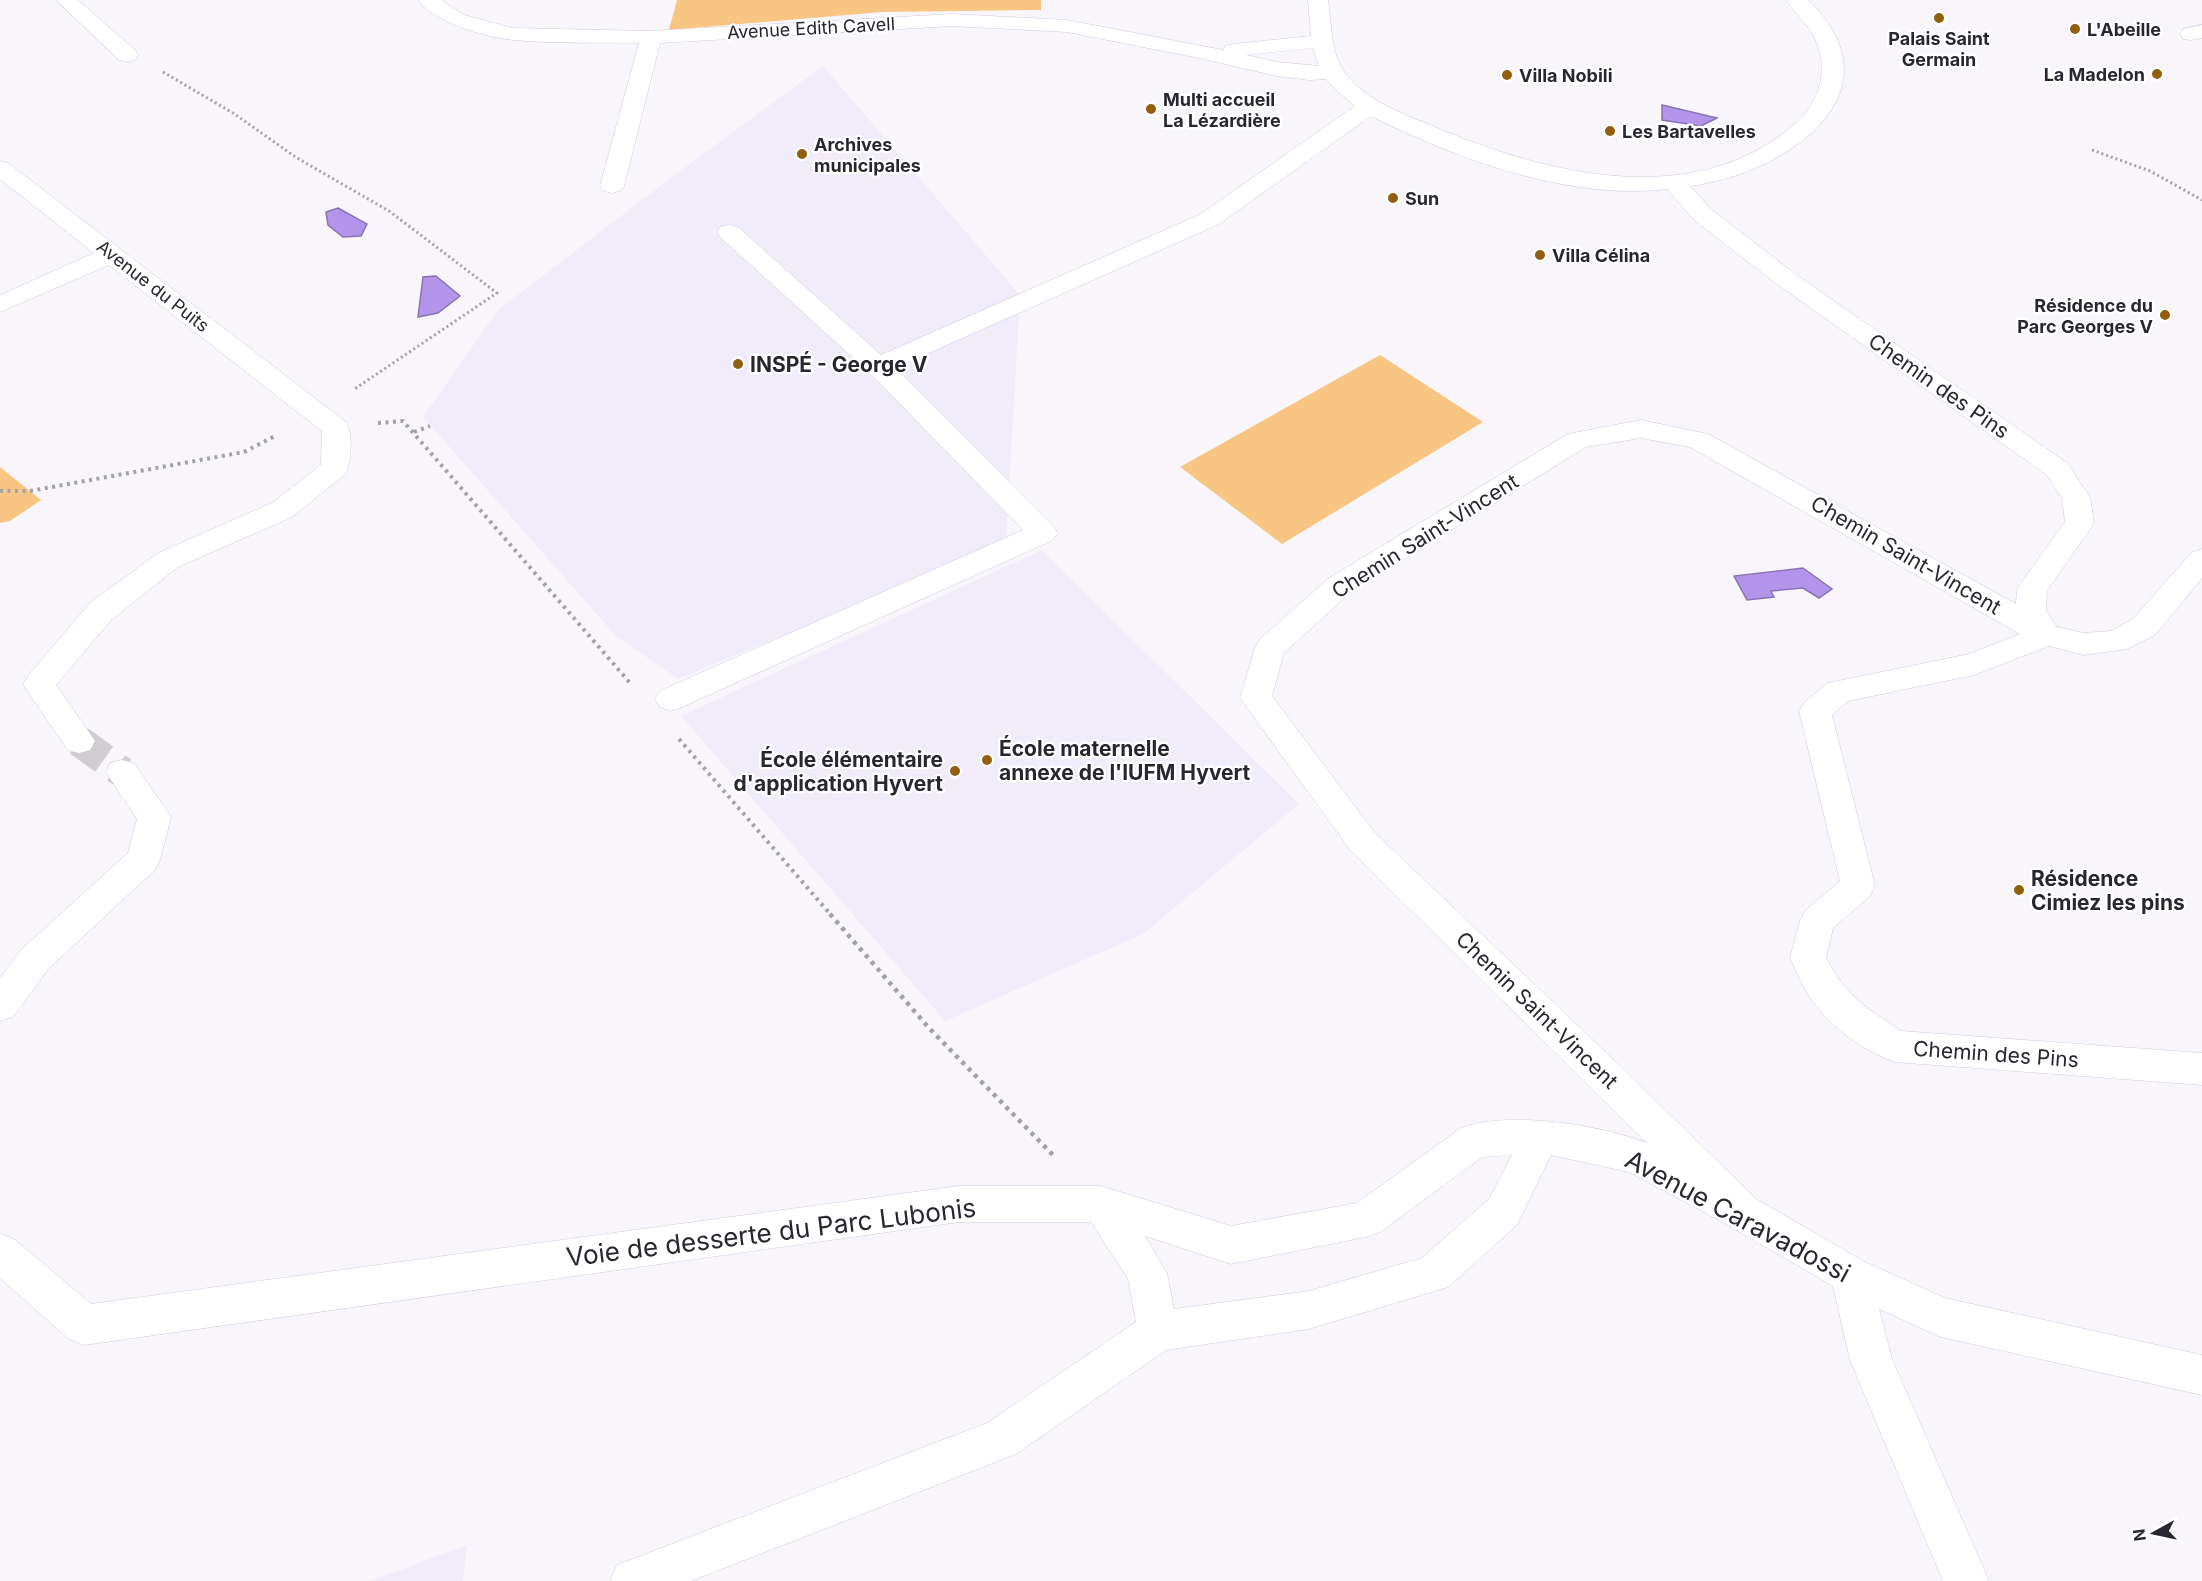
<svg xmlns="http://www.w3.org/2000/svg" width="2202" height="1581" font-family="Inter,sans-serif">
<rect width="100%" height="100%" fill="#f8f6fb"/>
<g fill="#f1ecfa">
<polygon points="823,66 1020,295 1006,544 678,679 615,635 423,417 498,310 672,177"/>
<polygon points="1042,550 1299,804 1143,934 945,1021 681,716"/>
<polygon points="467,1545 463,1581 370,1581 424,1561"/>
</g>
<g fill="#f9c582">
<polygon points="677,0 1041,0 1041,10 882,12 669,30"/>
<polygon points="1380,355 1483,422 1282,544 1180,467"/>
<polygon points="0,467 41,500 10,521 0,523"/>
</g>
<g fill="#b394eb" stroke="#8a73b3" stroke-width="1.5">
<polygon points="1662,105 1717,118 1701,126 1662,120"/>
<polygon points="338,208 367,224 361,236 343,237 328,225 326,212"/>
<polygon points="436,276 460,296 438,313 418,317 423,277"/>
<polygon points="1803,568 1832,589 1819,598 1803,588 1771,591 1774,597 1747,600 1734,576"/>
</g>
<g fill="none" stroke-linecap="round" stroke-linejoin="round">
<polyline stroke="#cfccd2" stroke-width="31" stroke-dasharray="31 15" stroke-linecap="butt" points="79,741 122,772"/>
<defs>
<g id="minor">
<polygon points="56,0 78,0 135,50 138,55 135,60 127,62 119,60"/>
<path d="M418 0H441L464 15 513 28 651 31 952 14 1067 20 1223 50 1226 45 1234 44 1311 36 1308 0H1328C1332 24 1330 54 1346 74 1367 102 1404 114 1435 127 1546 174 1696 213 1797 122 1819 102 1828 72 1817 44 1811 26 1796 15 1786 0H1808C1906 94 1782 175 1690 186L1712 210 1795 274 2067 463 2090 497 2094 523 2047 591 2046 611 2057 627 2084 633 2111 631 2133 619 2192 552 2202 549V578L2155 635 2127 649 2084 655 2049 646 1974 675 1848 701 1832 715 1875 886 1870 896 1833 928 1826 958C1846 996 1866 1008 1901 1031L2202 1053V1085L1895 1062C1864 1051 1831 1028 1812 1000 1803 988 1797 972 1790 958L1800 921 1805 911 1840 881 1799 711 1804 703 1828 683 1969 654 2020 634 1690 447 1641 438 1586 447 1351 592 1284 653 1272 696 1375 833 1616 1062 1756 1199 1865 1262 1945 1298 2202 1355V1395L1941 1337 1879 1309 1892 1359 1989 1581H1943L1850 1360 1833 1286 1728 1225 1629 1172 1551 1155 1517 1225 1448 1287 1309 1329 1166 1350 1016 1454 691 1581H610L617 1565 987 1423 1136 1322 1128 1279 1091 1222H959L84 1345 69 1339 0 1278V1233L14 1239 91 1304 959 1186H1101L1231 1226 1357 1203 1461 1128C1510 1110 1600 1125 1647 1143L1351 851 1240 698 1255 648 1259 640 1329 578 1568 434 1641 420 1708 434 2016 604 2017 590 2021 583 2065 522 2062 498 2047 475 1777 284 1694 220 1667 189C1570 201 1457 159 1371 116L1219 224 895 368 1053 526 1058 533 1053 540 682 707 671 711 660 707 655 699 660 691 1023 530 869 372 720 237 717 232 720 227 729 225 738 227 881 355 1201 214 1355 106 1335 89 1326 79 1309 80 1277 76 1199 58 1067 32 952 26 660 43 624 186 620 191 612 193 604 191 600 186 639 43C597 42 555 44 514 40 488 38 433 22 418 0ZM1313 48 1319 66 1277 62 1246 55ZM1512 1155 1489 1199 1422 1258 1309 1291 1174 1309 1167 1273 1145 1236 1231 1264 1366 1237 1380 1232 1482 1157Z"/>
<polygon points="2202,25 2202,38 2191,40 2183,39 2180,34 2183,29"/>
<path d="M0 161 8 163 346 422C353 433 352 463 345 474L292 517 178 567 111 620 56 685 95 741 90 750 79 753 68 750 28 692 23 684 28 676 89 604 158 553 272 503 321 465 322 431 109 265 0 312V295L94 253 0 179Z"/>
<polygon points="122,760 134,763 171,817 160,860 155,870 48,969 13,1017 0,1021 0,978 22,949 128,853 137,819 106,772 110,763"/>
</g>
</defs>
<use href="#minor" stroke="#d0c8e1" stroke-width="1"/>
<g stroke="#a3a1a8" stroke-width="3" stroke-dasharray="2 3" stroke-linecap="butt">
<polyline points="163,72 233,113 297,158 389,211 497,293 353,390"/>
<polyline points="2092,150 2150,171 2202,200"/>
</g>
<g stroke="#a3a1a8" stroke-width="4" stroke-dasharray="3 4.5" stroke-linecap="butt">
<polyline points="378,423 403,421 631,684"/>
<polyline points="414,432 430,426"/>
<polyline points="0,491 30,491 244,452 277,435"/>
<polyline points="679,739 831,915"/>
</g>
<polyline stroke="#a3a1a8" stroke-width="4.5" stroke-dasharray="4 5" stroke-linecap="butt" points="830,914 929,1028 1053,1155"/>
<use href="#minor" fill="#fff" fill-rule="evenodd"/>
</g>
<g fill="#915f0e" stroke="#fff" stroke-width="2">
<circle cx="1939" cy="18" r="6"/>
<circle cx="2075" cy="29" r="6"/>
<circle cx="2157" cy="74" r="6"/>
<circle cx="1507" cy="75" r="6"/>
<circle cx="1151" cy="109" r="6"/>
<circle cx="1610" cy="131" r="6"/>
<circle cx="802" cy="154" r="6"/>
<circle cx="1393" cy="198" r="6"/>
<circle cx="1540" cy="255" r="6"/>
<circle cx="2165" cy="315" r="6"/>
<circle cx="738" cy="364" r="6"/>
<circle cx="987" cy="760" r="6"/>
<circle cx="955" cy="771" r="6"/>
<circle cx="2019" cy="890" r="6"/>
</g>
<g text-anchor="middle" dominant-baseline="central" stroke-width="4.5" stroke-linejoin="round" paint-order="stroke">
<g font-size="18" fill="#292630" stroke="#fff">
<text transform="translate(811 28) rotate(-3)">Avenue Edith Cavell</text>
<text transform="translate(153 286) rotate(38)">Avenue du Puits</text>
</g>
<g font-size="18" font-weight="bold" fill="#292630" stroke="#fff" text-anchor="start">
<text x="2087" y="29">L'Abeille</text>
<text x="1939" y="38" text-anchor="middle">Palais Saint<tspan x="1939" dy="21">Germain</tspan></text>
<text x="2145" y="74" text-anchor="end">La Madelon</text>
<text x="1519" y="75">Villa Nobili</text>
<text x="1163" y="99">Multi accueil<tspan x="1163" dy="21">La Lézardière</tspan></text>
<text x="1622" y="131">Les Bartavelles</text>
<text x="814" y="144">Archives<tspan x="814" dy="21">municipales</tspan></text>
<text x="1405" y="198">Sun</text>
<text x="1552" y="255">Villa Célina</text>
<text x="2153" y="305" text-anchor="end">Résidence du<tspan x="2153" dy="21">Parc Georges V</tspan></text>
</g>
<g font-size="21" font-weight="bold" fill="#292630" stroke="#fff" text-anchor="start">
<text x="750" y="364">INSPÉ - George V</text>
<text x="999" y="748">École maternelle<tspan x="999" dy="24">annexe de l'IUFM Hyvert</tspan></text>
<text x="943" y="759" text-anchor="end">École élémentaire<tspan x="943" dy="24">d'application Hyvert</tspan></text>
<text x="2031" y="878">Résidence<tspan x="2031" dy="24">Cimiez les pins</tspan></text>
</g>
<g font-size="21" fill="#292630" stroke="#fff">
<text transform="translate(1939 386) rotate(35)">Chemin des Pins</text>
<text transform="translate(1425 536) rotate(-32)">Chemin Saint-Vincent</text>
<text transform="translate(1906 555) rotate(30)">Chemin Saint-Vincent</text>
<text transform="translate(1537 1010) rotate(44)">Chemin Saint-Vincent</text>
<text transform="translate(1996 1054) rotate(4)">Chemin des Pins</text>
</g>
<g font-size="26" fill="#292630" stroke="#fff">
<text transform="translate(1738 1216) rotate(28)">Avenue Caravadossi</text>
<text transform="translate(771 1232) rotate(-7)">Voie de desserte du Parc Lubonis</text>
</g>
</g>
<g transform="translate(2154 1533) rotate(262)" stroke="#ffffff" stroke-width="4.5" paint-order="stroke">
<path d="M0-4.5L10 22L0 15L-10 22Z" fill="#292630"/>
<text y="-9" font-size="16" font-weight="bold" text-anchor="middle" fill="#292630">N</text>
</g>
</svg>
